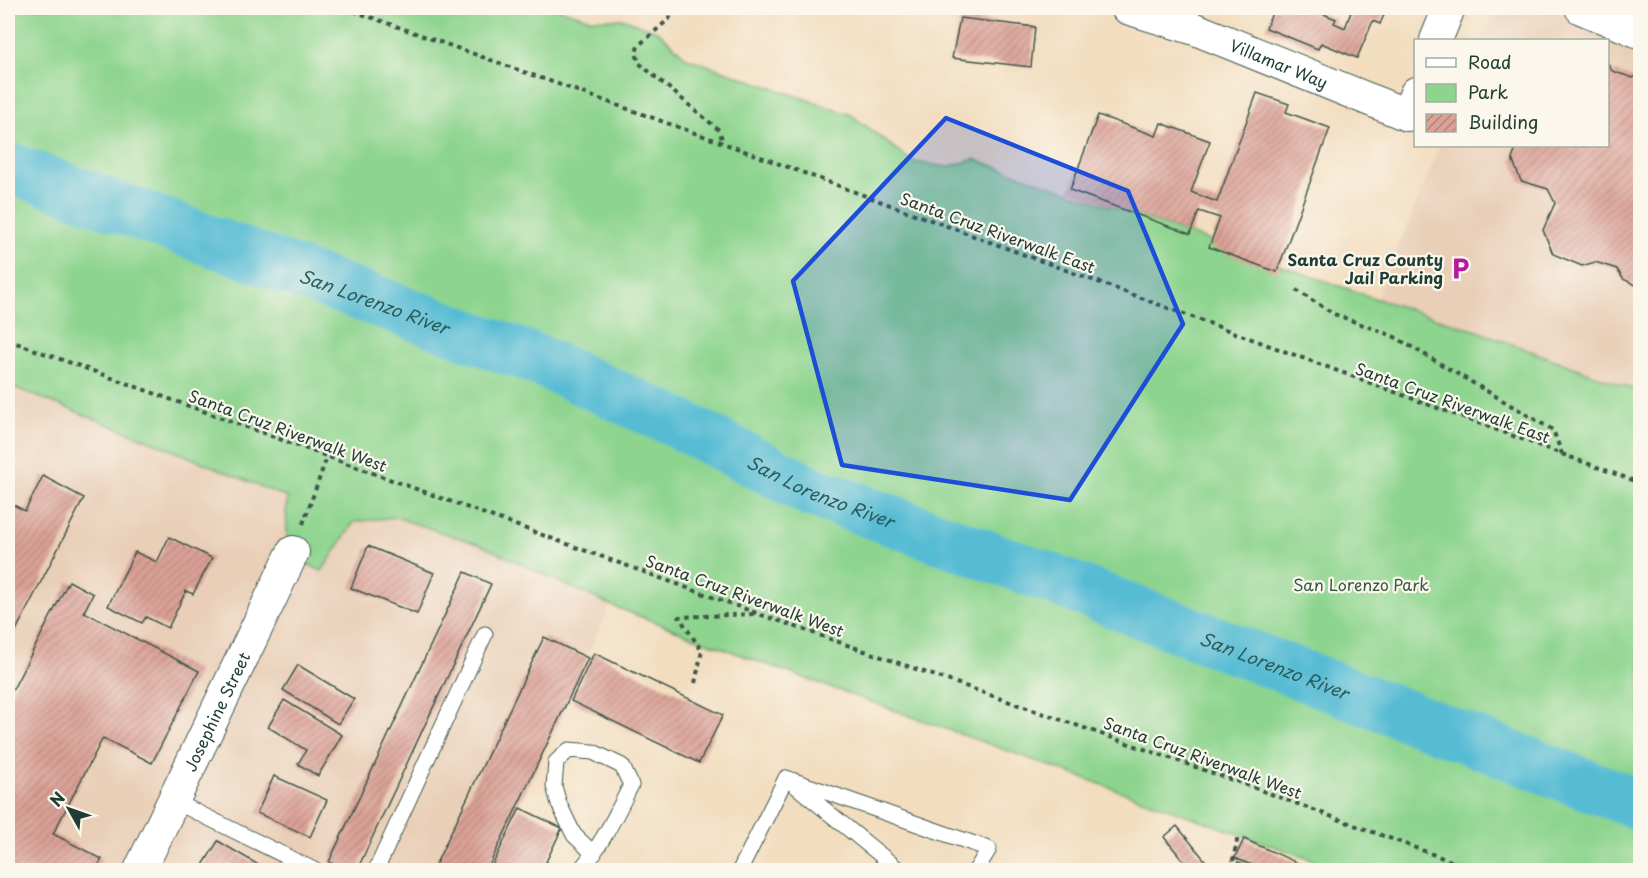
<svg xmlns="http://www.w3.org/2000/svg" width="1648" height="878" font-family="'Playpen Sans',sans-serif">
<defs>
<pattern id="building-hatch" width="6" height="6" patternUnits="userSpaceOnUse" patternTransform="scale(1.5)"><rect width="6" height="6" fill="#dca196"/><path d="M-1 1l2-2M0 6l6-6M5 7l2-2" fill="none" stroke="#b2847b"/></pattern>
</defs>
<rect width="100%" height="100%" fill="#fbf7ec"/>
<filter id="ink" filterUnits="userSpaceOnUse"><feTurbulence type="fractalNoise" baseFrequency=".0167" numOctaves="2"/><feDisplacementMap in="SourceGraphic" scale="12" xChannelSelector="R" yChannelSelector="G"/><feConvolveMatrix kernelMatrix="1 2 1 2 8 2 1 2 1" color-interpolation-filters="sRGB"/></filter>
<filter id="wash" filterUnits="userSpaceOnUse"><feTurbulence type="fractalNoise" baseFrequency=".008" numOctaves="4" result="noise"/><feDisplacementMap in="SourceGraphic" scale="24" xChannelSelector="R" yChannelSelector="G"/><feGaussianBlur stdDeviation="1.35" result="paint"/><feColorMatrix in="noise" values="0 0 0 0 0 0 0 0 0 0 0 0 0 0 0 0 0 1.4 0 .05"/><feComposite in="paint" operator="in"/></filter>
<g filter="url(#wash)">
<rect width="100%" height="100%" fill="#f2ddbf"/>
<g fill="#e9cfb8">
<polygon points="1496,8 1640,8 1640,392 1477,331 1377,299 1440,146 1608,146 1608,40 1482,40"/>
<polygon points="8,385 146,439 288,498 286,507 288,555 322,571 354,522 395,517 481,545 610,605 491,870 8,870"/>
</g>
<polygon fill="#8dd48e" stroke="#568861" stroke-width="1.5" points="8,8 556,8 591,19 625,19 659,32 687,58 851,115 913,162 948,167 974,159 1377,299 1477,331 1640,392 1640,870 1340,870 754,660 610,605 481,545 395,517 354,522 322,571 288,555 286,507 288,498 146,439 8,385"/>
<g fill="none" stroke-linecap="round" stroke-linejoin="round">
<path stroke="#56bcd4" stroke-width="51" id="s1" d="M8 167 540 361 677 423 811 491 1047 577 1640 805"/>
</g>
<g id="blocks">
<g fill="url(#building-hatch)">
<polygon points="1274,8 1323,8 1321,13 1336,19 1334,23 1345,28 1351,12 1348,11 1350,8 1387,8 1380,24 1373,21 1357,58 1321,43 1318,49 1266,28"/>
<polygon points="960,18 1035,27 1031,67 952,58"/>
<polygon points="1608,64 1612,71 1633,78 1640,75 1640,287 1623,279 1617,269 1595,262 1582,266 1553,254 1543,230 1555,203 1548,189 1521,181 1512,159 1517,146 1608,146"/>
<polygon points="1257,93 1289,104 1286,112 1330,128 1277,272 1209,247 1220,218 1199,211 1190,234 1070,190 1098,115 1156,136 1161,123 1210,141 1191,192 1217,202"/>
<polygon points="43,476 84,498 8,646 8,502 25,511"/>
<polygon points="169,537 212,558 193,594 186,591 168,628 146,617 142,623 108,606 135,552 157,562"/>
<polygon points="368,546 434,573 417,614 351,588"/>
<polygon points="465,572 491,584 357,870 346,870 329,862"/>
<polygon points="69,581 93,594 84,612 199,671 152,763 103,738 53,834 102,859 96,870 8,870 8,699"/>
<polygon points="544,637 588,658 487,870 433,870"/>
<polygon points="594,653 723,715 699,763 571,701"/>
<polygon points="298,665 354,699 338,724 283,690"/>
<polygon points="284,700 342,735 318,776 298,764 306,750 268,727"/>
<polygon points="274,776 327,800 310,837 257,813"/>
<polygon points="520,808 562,828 546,862 557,867 555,870 490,870"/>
<polygon points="1177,826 1213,870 1191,870 1164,837"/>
<polygon points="1244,839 1300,864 1297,870 1263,870 1235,858"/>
<polygon points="218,841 267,870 200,870"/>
<polygon points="1238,862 1256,870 1234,870"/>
</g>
</g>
</g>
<g filter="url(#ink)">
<use href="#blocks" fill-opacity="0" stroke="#3f5549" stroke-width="1.5"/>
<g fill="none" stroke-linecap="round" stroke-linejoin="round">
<defs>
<g id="service">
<polyline points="174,801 314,870"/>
<polyline points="376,870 485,634"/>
<path d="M580 870C602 845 616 815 631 785L622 766 593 752 569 750 556 762 554 786 559 804 574 835 594 854"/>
<polyline points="740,870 786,778"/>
<polyline points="899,870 786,778 989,849 976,870"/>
</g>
<g id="minor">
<path id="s2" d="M1127 8 1195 29 1407 115 1416 93"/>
<polyline points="1581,8 1639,32"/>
<polyline points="1436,40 1449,8"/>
<path id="s3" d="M140 870 293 552"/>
</g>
</defs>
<use href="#service" stroke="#3f5549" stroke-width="17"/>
<use href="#minor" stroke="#3f5549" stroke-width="34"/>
<g stroke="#3f5549" stroke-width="4" stroke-dasharray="4.5 4.5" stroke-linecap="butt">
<polyline points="345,8 723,143 1640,483"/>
<polyline points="675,8 669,19 638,46 636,53 639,63 719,130 723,142"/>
<polyline points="1296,290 1334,314 1393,336 1553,430 1562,454"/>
<polyline points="8,340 759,614 1244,784 1475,870"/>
<polyline points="303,524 327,457"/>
<polyline points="695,683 702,651 679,617 755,614"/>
<polyline points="1231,870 1238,836"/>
</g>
<use href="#service" stroke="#fff" stroke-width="15"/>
<use href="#minor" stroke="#fff" stroke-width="32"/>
</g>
</g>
<path fill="#1d4ed8" fill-opacity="0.2" stroke="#1d4ed8" stroke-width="4.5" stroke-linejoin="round" d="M946 118 1128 191 1183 324 1070 500 842 465 793 281Z"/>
<defs>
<symbol id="parking-bare" viewBox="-9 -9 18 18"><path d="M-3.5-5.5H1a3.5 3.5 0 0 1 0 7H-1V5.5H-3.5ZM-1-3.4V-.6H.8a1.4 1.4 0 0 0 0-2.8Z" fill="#b5179e" stroke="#fbf7ec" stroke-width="2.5" paint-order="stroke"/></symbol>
</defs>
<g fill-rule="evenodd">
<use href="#parking-bare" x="1444" y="252" width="33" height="33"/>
</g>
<g text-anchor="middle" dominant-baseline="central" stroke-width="4.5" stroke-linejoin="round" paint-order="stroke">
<g font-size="16" fill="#1f3d34" stroke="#fbf7ec">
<text stroke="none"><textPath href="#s2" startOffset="162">Villamar Way</textPath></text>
<text transform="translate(998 232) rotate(20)">Santa Cruz Riverwalk East</text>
<text transform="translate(1453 402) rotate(20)">Santa Cruz Riverwalk East</text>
<text transform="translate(288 430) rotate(20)">Santa Cruz Riverwalk West</text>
<text transform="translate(745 595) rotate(20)">Santa Cruz Riverwalk West</text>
<text stroke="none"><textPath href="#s3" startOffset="176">Josephine Street</textPath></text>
<text transform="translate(1203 757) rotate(20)">Santa Cruz Riverwalk West</text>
</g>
<g font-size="16" font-weight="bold" fill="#1f3d34" stroke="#fbf7ec" text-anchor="end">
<text x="1443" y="259">Santa Cruz County<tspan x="1443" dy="18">Jail Parking</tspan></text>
</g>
<g font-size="16" fill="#355b46" stroke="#fbf7ec">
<text x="1361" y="584">San Lorenzo Park</text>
</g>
<g font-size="18" font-style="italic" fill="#2d5d5c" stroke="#fbf7ec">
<text stroke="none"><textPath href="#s1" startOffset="390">San Lorenzo River</textPath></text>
<text stroke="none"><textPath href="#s1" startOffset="876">San Lorenzo River</textPath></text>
<text stroke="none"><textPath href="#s1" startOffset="1362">San Lorenzo River</textPath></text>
</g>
</g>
<rect width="1648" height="878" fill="none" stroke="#fbf7ec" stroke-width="30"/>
<rect x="1414" y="39" width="195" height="108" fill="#fbf7ec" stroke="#a3ada2" stroke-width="1.5"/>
<rect x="1426" y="58" width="30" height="9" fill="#ffffff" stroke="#a3ada2" stroke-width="1.5"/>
<text x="1468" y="69" font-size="18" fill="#1f3d34">Road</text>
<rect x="1426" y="84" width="30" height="18" fill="#8dd48e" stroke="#a3ada2" stroke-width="1.5"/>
<text x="1468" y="99" font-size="18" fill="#1f3d34">Park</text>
<rect x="1426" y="114" width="30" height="18" fill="url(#building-hatch)" stroke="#a3ada2" stroke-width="1.5"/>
<text x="1468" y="129" font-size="18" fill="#1f3d34">Building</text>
<g transform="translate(69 809) rotate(310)" stroke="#fbf7ec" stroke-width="4.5" paint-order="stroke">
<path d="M0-4.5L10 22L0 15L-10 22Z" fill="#1f3d34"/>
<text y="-9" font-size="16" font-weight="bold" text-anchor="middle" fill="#1f3d34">N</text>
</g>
</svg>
